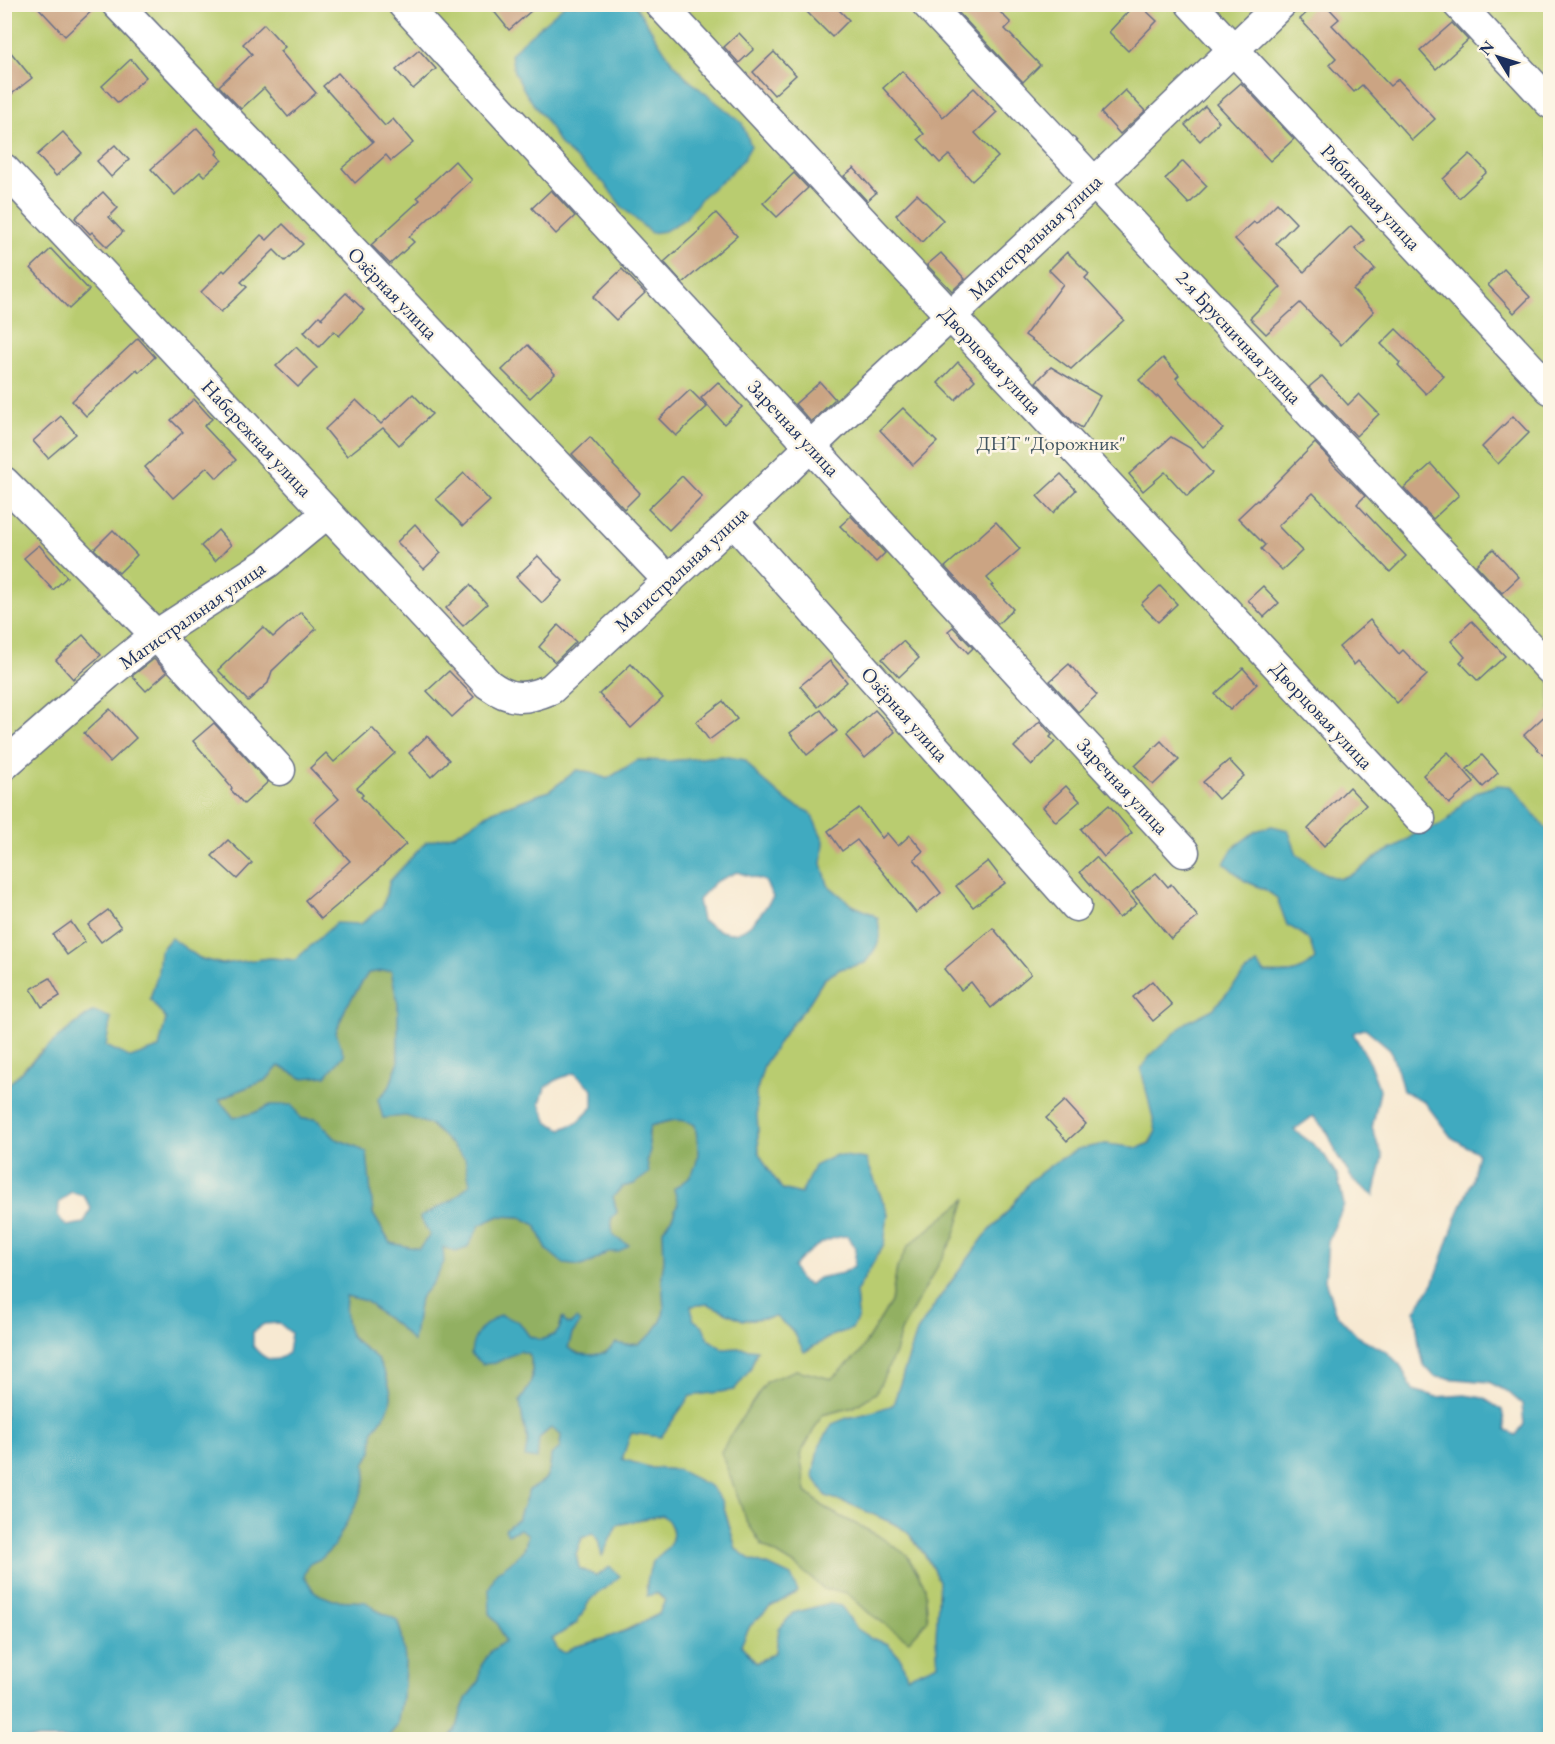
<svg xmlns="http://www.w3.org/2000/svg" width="1555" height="1744" font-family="'EB Garamond',serif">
<rect width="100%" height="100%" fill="#fcf5e5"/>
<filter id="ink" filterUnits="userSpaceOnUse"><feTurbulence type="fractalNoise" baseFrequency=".0167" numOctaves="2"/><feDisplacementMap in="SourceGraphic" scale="12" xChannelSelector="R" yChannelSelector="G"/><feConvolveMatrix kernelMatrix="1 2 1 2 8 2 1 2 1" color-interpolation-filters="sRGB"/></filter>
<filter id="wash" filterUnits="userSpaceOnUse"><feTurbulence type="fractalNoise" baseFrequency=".008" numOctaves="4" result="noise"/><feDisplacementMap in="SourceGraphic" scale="24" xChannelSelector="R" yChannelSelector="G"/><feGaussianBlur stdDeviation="1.35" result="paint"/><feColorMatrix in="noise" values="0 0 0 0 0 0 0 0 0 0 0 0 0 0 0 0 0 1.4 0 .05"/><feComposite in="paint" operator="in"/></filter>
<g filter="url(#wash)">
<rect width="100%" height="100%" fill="#f7e9d2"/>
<g fill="#b9cc70" stroke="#6a7e67" stroke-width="1.5" fill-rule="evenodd">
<path d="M5 5H1550V832C1535 818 1525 801 1511 786L1479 791 1463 802 1449 819 1440 825 1415 834 1396 847 1381 854 1355 873 1339 879 1328 875 1312 866 1297 854 1272 826 1256 831 1233 848 1245 881 1264 889 1277 898 1287 925C1307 936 1310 936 1315 959 1297 976 1289 974 1265 973L1257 964 1245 973 1213 1009 1187 1022 1171 1039 1156 1131 1149 1143 1139 1148 1106 1144 1078 1149 1054 1163 1030 1181 1009 1210 984 1237 940 1297 917 1332 893 1405 869 1414 847 1418 826 1496 852 1505 899 1526 909 1534 926 1557 939 1581 936 1638 938 1664 907 1678 901 1659 888 1644 871 1638 856 1628 841 1606 779 1629 776 1652 756 1663 741 1645 750 1626 770 1607 798 1592 772 1567 751 1560 736 1549 722 1501 678 1470 652 1468 622 1460 630 1433 661 1437 690 1395 734 1390 750 1370 757 1351 741 1348 723 1349 709 1340 703 1327 692 1319 690 1306 708 1304 743 1320 776 1317 794 1332 805 1352 833 1335 852 1329 858 1317 856 1292 884 1244 888 1214 866 1159 801 1194 782 1189 768 1169 759 1153 756 1093 764 1065 786 1031 807 1006 824 979 840 969 865 963 872 914 852 905 828 885 822 864 824 841 810 812 788 802 757 775 745 760 722 756 669 761 638 760 607 779 591 772 577 770 549 791 493 811 456 834 426 842 390 881 383 906 361 924 296 960 270 958 222 964 201 959 171 938 160 951 158 973 150 999 166 1019 159 1048 131 1058 105 1046 42 1050 5 1088ZM965 1200 954 1237 901 1331 895 1353 854 1407 822 1415 800 1455 806 1492 828 1510 877 1535 869 1613 847 1592 824 1589 795 1565 762 1545 796 1370 831 1379 859 1354 891 1302 897 1268Z"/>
<polygon points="662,1515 669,1520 673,1534 670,1546 652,1563 646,1586 665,1600 659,1614 613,1636 574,1647 566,1653 558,1651 552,1639 577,1623 590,1600 619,1576 596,1576 579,1568 576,1554 582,1538 593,1533 598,1540 602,1556 617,1525"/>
</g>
<g fill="#92b062" stroke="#567060" stroke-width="1.5">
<polygon points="392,970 398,1004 398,1063 389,1088 378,1099 383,1118 406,1115 431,1125 466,1158 470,1184 453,1200 420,1217 430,1235 419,1249 390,1243 373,1214 366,1153 355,1146 336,1139 316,1119 301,1119 271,1105 254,1113 234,1118 219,1100 240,1090 266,1080 279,1066 302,1078 336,1032 346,1007 368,973"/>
<path d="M673 1120H686L695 1124C698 1141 702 1163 690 1176 685 1181 679 1185 674 1189L678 1203 673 1216 663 1230 664 1259 662 1275 664 1310 662 1320 652 1334 639 1344 626 1345 616 1343C613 1346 608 1351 604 1353 592 1357 579 1355 568 1348L572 1334 580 1323 576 1319 570 1325 566 1323 562 1318 559 1330 554 1335 541 1340 529 1336 519 1322 495 1363 520 1351 528 1354C536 1374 532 1384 520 1401L523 1422 528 1440 539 1438 552 1427 561 1435 560 1449 551 1455C550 1477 548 1480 529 1490L518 1519 520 1529 528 1534 525 1548 515 1559 490 1613 499 1626 505 1641 491 1651 481 1666 479 1682 467 1697 461 1712 458 1725 449 1739H386L397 1725 404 1685 405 1661 402 1636 397 1620 376 1610 365 1602 333 1600 314 1593 304 1576 309 1564 322 1558 334 1546 360 1497 366 1478 365 1464 372 1451 373 1430C380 1423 391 1408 391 1398 392 1387 381 1362 373 1355 364 1347 356 1344 349 1333 344 1324 345 1306 346 1296L366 1301 383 1316 397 1325 413 1341 420 1298 434 1281 443 1247 467 1248 480 1225 499 1216 521 1217 536 1225 547 1250 601 1256 608 1252 613 1236 611 1219 617 1212 613 1197 622 1187 634 1184C639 1174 647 1163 649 1152 650 1143 648 1135 650 1126Z"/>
<polygon points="966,1199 954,1237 901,1331 895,1353 876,1393 854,1407 822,1415 800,1455 806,1492 828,1510 877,1535 907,1555 925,1586 928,1620 909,1641 869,1613 847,1593 824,1589 795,1565 762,1545 747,1522 721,1452 733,1431 767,1381 796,1370 831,1379 859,1354 891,1302 897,1268 908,1246"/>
</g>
<g fill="#40aac0" stroke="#2e6c8f" stroke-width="1.5" fill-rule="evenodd">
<polygon points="565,5 635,5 670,59 689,80 742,123 751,146 743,160 723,180 703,196 685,219 665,231 651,233 622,207 604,183 561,146 547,122 527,95 514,72 511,55 521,43"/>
<path d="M722 756 745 760 757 775 788 802 810 812 824 841 822 864 828 885 852 905 872 914 878 919C882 943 879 944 865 963L840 969 824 979 807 1006 786 1031 764 1065 756 1093 759 1153 768 1169 782 1189 801 1194 814 1166 836 1155 866 1159 888 1214 884 1244 856 1292 858 1317 852 1329 833 1335 804 1352 794 1332 776 1317 743 1320 708 1304 691 1306 693 1319 703 1327 709 1340 723 1349 741 1348 757 1350 750 1370 734 1390 690 1396 661 1437 631 1433 622 1459 652 1468 678 1470 710 1486 722 1501 736 1549 751 1560 772 1567 791 1576 798 1592 770 1607 750 1626 741 1645 756 1663 776 1652 779 1629 793 1613 830 1603 841 1606 856 1628 871 1638 888 1644 901 1659 907 1677 938 1664 936 1638 939 1581 926 1556 909 1534 899 1526 852 1505 826 1496 813 1476 818 1449 832 1424 847 1418 869 1413 893 1405 917 1332 940 1297 984 1237 1009 1210 1030 1181 1054 1163 1078 1149 1106 1144 1139 1148 1150 1143 1156 1131 1141 1069 1150 1056 1187 1022 1213 1009 1245 973 1257 964 1265 973C1289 974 1297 976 1315 959 1310 936 1307 936 1287 925L1277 898 1264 889 1245 881 1224 863 1233 848 1256 831 1272 826 1288 830 1297 854 1312 866 1328 875 1340 879 1355 873 1381 854 1396 847 1415 834 1440 825 1449 819 1463 802 1479 791 1498 785 1511 786C1525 801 1535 818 1550 832V1714L1539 1740 449 1739 458 1725 461 1712 467 1697 479 1682 481 1666 491 1651 505 1641 499 1626 490 1613 489 1589 496 1573 515 1559 525 1548 528 1534 520 1529 508 1534 505 1529 518 1519 529 1490C548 1480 550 1477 551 1455L560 1448 561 1435 551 1428 539 1438 537 1459 525 1457 528 1440 523 1422 520 1401C532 1384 536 1374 529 1354L520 1351 495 1363 483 1364 471 1354C472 1334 484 1324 501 1315L519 1322 529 1336 541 1340 554 1335 559 1330 563 1318 566 1323 570 1325 576 1319 580 1323 572 1334 568 1348 578 1354 592 1355 605 1353 616 1343 626 1345 639 1344 652 1334 662 1320 664 1310 662 1275 664 1259 663 1230 673 1216 678 1203 674 1189C679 1185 685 1181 689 1177 702 1163 698 1141 695 1125 678 1116 667 1122 650 1126L648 1137 650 1150 647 1160 649 1173 634 1184 622 1187 613 1197 617 1212 611 1219 613 1236 629 1245 619 1252H608L592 1262 581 1266 564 1264 547 1250 536 1225 521 1217 499 1216 480 1225 467 1248 456 1252 443 1247 444 1262 434 1281 420 1298 413 1342 397 1325 383 1316 366 1301 346 1296C345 1306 345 1319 348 1329 351 1342 364 1347 373 1355 381 1362 392 1388 391 1398 391 1407 380 1424 373 1430L372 1451 365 1464 366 1478 360 1497 334 1546 322 1558 309 1564 304 1576 315 1593 333 1600 366 1602 376 1610 397 1620 402 1636 405 1661 404 1685 397 1726 386 1739H5V1088C33 1060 60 1033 94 1011L111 1018 106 1046 131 1058 159 1048 166 1019 150 999 158 973 160 951 171 938 201 959 222 964 270 958 295 960 336 923 361 924 383 906 390 881 426 842 456 834 493 811 549 791 577 770 590 772 607 779 638 760 669 761ZM737 872 765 881 773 897C762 912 747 938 724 932 717 931 709 924 702 921L698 900 715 882ZM391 970 398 1004V1063L389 1088 378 1099 383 1118 406 1116 431 1125 465 1158 470 1184 453 1200 420 1217 430 1235 419 1249 390 1243 373 1214 367 1153 355 1146 336 1139 316 1119H301L292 1105H271L254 1113 234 1118 219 1100 240 1090 266 1080 279 1066 302 1078 326 1076 344 1055 336 1032 346 1007 368 973ZM1365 1028 1390 1049 1398 1072 1403 1091 1424 1101 1451 1137 1478 1153 1472 1181 1457 1216 1434 1282 1415 1311 1419 1345 1424 1365 1435 1377 1489 1382 1508 1392 1522 1404 1524 1424 1516 1435 1506 1431 1502 1410 1483 1398 1465 1395 1437 1397 1413 1390 1400 1365 1387 1352 1357 1336 1335 1312 1325 1280 1328 1241 1344 1205 1338 1177 1325 1156 1313 1144 1294 1130 1313 1116 1328 1133 1337 1155 1353 1180 1374 1196 1383 1157 1372 1128 1380 1091 1368 1059 1353 1033ZM574 1073 593 1089V1107L578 1122 562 1129 548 1123 540 1103 545 1088 558 1079ZM71 1192 84 1196 91 1208 84 1223 67 1226 58 1217 59 1203ZM847 1236 856 1248 854 1266 843 1273 818 1278 809 1285 800 1280 793 1267C807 1251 825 1237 847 1236ZM279 1323 291 1333 288 1353C274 1365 263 1359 253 1346V1332L264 1324ZM662 1515C673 1523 677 1537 667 1548 663 1553 656 1557 653 1562 648 1569 646 1587 647 1596L657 1593 665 1600 659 1614 628 1630 600 1640 574 1647 566 1653 559 1651 552 1639 577 1623 590 1600 620 1576 610 1567 596 1576 579 1568 576 1554 582 1538 593 1533 598 1540 602 1556 617 1525Z"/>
</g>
<g id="blocks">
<g fill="#cba483">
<polygon points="35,4 99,4 65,36"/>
<polygon points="488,4 539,4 509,30"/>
<polygon points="799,4 833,4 849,20 832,37"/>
<polygon points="966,4 992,4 1011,23 1005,29 1040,65 1023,82 958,12"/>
<polygon points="1135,4 1139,4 1157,21 1128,51 1109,32"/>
<polygon points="1316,4 1325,4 1339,19 1332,25 1390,86 1398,79 1435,119 1412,140 1362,85 1354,92 1329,65 1336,58 1300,19"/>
<polygon points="1452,23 1468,40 1436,69 1420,51"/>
<polygon points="264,24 285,47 280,51 316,93 288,117 264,88 241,109 219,86 252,54 243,44"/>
<polygon points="739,33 754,49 739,63 724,47"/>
<polygon points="4,44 32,78 4,100"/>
<polygon points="419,50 436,69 413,89 396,70"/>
<polygon points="774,52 796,75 774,95 753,72"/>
<polygon points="131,59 146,77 118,103 102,86"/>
<polygon points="902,71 943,117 974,88 997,112 975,133 998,157 972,181 949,155 940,163 918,139 924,134 883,88"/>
<polygon points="338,73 385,126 393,119 413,143 391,161 386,155 355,183 342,168 373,142 323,86"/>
<polygon points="1241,83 1294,139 1270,161 1217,104"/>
<polygon points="1125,90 1145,111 1120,134 1101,113"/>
<polygon points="1205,106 1219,122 1200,141 1185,125"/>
<polygon points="197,128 218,151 216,154 222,160 204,176 200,172 175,195 151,169"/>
<polygon points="63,132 82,153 56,176 37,155"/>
<polygon points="115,145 129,160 111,177 97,161"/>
<polygon points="1470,154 1487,172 1459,198 1443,179"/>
<polygon points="455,161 472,180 445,205 444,204 409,237 414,242 390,264 371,245 420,200 417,197"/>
<polygon points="1183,161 1207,186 1189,204 1165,179"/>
<polygon points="854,168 876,193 867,201 844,176"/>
<polygon points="794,173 808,188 777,217 763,203"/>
<polygon points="551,190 575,216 556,234 532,208"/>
<polygon points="103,192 118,208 109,217 123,232 107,247 92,232 90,234 75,218"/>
<polygon points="917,194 943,220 922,242 896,215"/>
<polygon points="1277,203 1296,223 1276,243 1304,272 1351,226 1365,240 1355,249 1375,269 1353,290 1374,311 1341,345 1300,303 1266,334 1250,318 1281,287 1235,239 1254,222 1256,224"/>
<polygon points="716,213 737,236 683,283 664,262 700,230 699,229"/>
<polygon points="283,224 303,244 285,261 274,250 241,282 247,287 221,312 201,292 223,270 225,272 261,235 267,240"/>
<polygon points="51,249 89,290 69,309 31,268"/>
<polygon points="1067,252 1089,274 1085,278 1124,320 1071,369 1025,335 1063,284 1049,270"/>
<polygon points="941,253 965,279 952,291 927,265"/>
<polygon points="622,269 645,293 616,320 593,297"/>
<polygon points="1504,269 1530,297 1514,313 1488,285"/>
<polygon points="346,293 364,310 339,336 334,331 319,347 304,332 319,316 323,319 321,318"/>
<polygon points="1396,329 1444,376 1426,394 1398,365 1400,363 1381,344"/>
<polygon points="138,338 155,357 139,372 137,369 86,416 72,401"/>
<polygon points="528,345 555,374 530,398 502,370"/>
<polygon points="296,347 317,368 298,387 276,366"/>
<polygon points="1163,358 1179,375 1176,378 1223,429 1203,447 1158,396 1156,397 1139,380"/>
<polygon points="958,362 975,380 955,400 938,383"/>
<polygon points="1051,367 1100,396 1082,428 1074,423 1036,382"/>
<polygon points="1322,376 1348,405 1359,394 1379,414 1356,436 1309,387"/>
<polygon points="718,382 742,407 724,424 701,398"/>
<polygon points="820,382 835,399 811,422 795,404"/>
<polygon points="690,390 707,407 676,436 659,419"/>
<polygon points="413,394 432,414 399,445 383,428 347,456 325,429 356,400 381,424"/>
<polygon points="194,399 212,419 204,426 236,460 217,478 207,467 173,498 145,467 183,432 171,420"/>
<polygon points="903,408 937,442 913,465 880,430"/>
<polygon points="61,416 76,434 48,458 33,441"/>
<polygon points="1513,416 1529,433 1498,464 1482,447"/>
<polygon points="590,437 614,464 613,465 640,493 624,509 572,454"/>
<polygon points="1171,437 1190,448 1212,473 1187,496 1165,472 1143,491 1129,474"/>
<polygon points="1315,443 1331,460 1330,461 1365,496 1357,504 1406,556 1390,572 1341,520 1340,521 1313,493 1278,526 1302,551 1282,570 1261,549 1265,545 1238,518 1257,500 1258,501"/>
<polygon points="1431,464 1459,495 1433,519 1404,488"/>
<polygon points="464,473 490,501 463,526 436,499"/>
<polygon points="1061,474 1076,490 1053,513 1037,496"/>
<polygon points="682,476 702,497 669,530 648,509"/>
<polygon points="851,516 885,553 876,562 840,526"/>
<polygon points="996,522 1020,549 987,578 993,585 991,586 1013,609 998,624 945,567"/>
<polygon points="415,524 441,553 424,569 397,542"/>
<polygon points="113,530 137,555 119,573 94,549"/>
<polygon points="218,530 231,545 215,561 201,546"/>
<polygon points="39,545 67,577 53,590 24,558"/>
<polygon points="1493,549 1519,577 1502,593 1476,565"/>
<polygon points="538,556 563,581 542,603 516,577"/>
<polygon points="470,585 487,604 463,626 446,608"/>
<polygon points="1160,586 1177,604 1158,622 1141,604"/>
<polygon points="1263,586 1279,603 1264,617 1248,600"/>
<polygon points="301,612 316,629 272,671 268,683 248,701 218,670 263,627 273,637"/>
<polygon points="1370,620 1399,654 1403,650 1427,675 1397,703 1358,661 1354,665 1339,647"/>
<polygon points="1472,621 1505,656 1478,681 1460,662 1465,657 1451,641"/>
<polygon points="558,625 576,642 555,662 539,647"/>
<polygon points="953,627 973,648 968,653 948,631"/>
<polygon points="83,635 101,655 73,679 56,660"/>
<polygon points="903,641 919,658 899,677 882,659"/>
<polygon points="154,659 167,672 146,691 132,676"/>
<polygon points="830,661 847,682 818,707 800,686"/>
<polygon points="631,664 663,698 631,728 599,694"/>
<polygon points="1069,664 1097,695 1078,712 1050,681"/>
<polygon points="1243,668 1257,684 1230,710 1215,694"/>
<polygon points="449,671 474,697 452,717 427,691"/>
<polygon points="723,701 737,719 709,740 696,722"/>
<polygon points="110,709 136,738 110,762 84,733"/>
<polygon points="821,710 837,731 807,755 790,733"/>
<polygon points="875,710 895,732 865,758 846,736"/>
<polygon points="1551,710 1551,763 1524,735"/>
<polygon points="1040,721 1052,735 1050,737 1055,742 1032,765 1014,747"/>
<polygon points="214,723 268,782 244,804 231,790 232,788 226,781 227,780 193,741"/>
<polygon points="372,728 395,753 357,788 363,795 361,797 406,844 368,879 321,919 305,900 350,861 314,821 339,799 310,768 326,753 334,762"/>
<polygon points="427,736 449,760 431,777 409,753"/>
<polygon points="1161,741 1179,760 1153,785 1135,766"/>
<polygon points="1448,752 1474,782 1449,804 1423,775"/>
<polygon points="1482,755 1498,773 1483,787 1467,769"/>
<polygon points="1229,760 1244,776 1218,799 1203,782"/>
<polygon points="1066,786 1080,801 1056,822 1043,807"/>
<polygon points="1349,787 1366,805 1324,846 1308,829"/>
<polygon points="1109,805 1132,833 1104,857 1081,829"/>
<polygon points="859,808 882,838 887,833 898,846 910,835 923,851 914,859 941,893 916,913 857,840 842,851 828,831"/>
<polygon points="228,840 252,863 237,879 212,856"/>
<polygon points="1096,857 1137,904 1119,918 1080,872"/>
<polygon points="988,861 1005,883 973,907 956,886"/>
<polygon points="1156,873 1168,887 1171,884 1198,917 1171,939 1132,892"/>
<polygon points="108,910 121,927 101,942 88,925"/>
<polygon points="71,922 85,942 67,955 53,935"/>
<polygon points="993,928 1031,974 991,1008 971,982 961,990 944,969"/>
<polygon points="50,978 60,996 42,1007 31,989"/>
<polygon points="1152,981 1172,1005 1153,1021 1133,997"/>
<polygon points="1065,1101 1086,1124 1067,1141 1046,1118"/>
</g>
</g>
</g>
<g filter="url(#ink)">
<use href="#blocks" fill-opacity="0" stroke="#687087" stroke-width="1.5"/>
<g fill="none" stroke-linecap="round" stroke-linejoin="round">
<defs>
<g id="minor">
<polyline points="117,4 669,581"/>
<polyline points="403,4 1184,852"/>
<polyline points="660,4 1420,819"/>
<polyline points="927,4 1550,669"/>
<polyline points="1191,4 1550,389"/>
<polyline points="1458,4 1550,103"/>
<path d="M4 169 488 684C511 701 525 700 551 689L733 521 837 421 1094 183 1281 4"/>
<polyline points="4,482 156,635 280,770"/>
<polyline points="733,521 1076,906"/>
<polyline points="4,765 108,674 156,635 267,563 327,513"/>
</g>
</defs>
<use href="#minor" stroke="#687087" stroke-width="33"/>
<use href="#minor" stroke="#fff" stroke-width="30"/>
</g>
</g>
<g text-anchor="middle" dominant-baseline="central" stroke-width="5" stroke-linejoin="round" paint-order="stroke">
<g font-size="20" fill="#1b2f5e" stroke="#fcf5e5">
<text transform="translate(1371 197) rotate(47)">Рябиновая улица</text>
<text transform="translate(1035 237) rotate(-43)">Магистральная улица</text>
<text transform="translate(393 293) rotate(46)">Озёрная улица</text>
<text transform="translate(1239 337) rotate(47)">2-я Брусничная улица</text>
<text transform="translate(991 360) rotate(47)">Дворцовая улица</text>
<text transform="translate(794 428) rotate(47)">Заречная улица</text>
<text transform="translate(257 438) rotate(47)">Набережная улица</text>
<text transform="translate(681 569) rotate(-43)">Магистральная улица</text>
<text transform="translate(192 615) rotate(-35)">Магистральная улица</text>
<text transform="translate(905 714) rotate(48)">Озёрная улица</text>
<text transform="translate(1322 715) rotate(47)">Дворцовая улица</text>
<text transform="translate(1123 786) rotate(47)">Заречная улица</text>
</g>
<g font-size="20" fill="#425662" stroke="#fcf5e5">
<text x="1051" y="443">ДНТ "Дорожник"</text>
</g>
</g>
<rect width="1555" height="1744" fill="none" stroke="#fcf5e5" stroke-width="24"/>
<g transform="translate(1498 57) rotate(308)" stroke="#fcf5e5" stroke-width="4.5" paint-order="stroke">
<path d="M0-4.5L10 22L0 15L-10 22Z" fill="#1b2f5e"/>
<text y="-9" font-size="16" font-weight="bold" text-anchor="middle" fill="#1b2f5e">N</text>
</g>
</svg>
